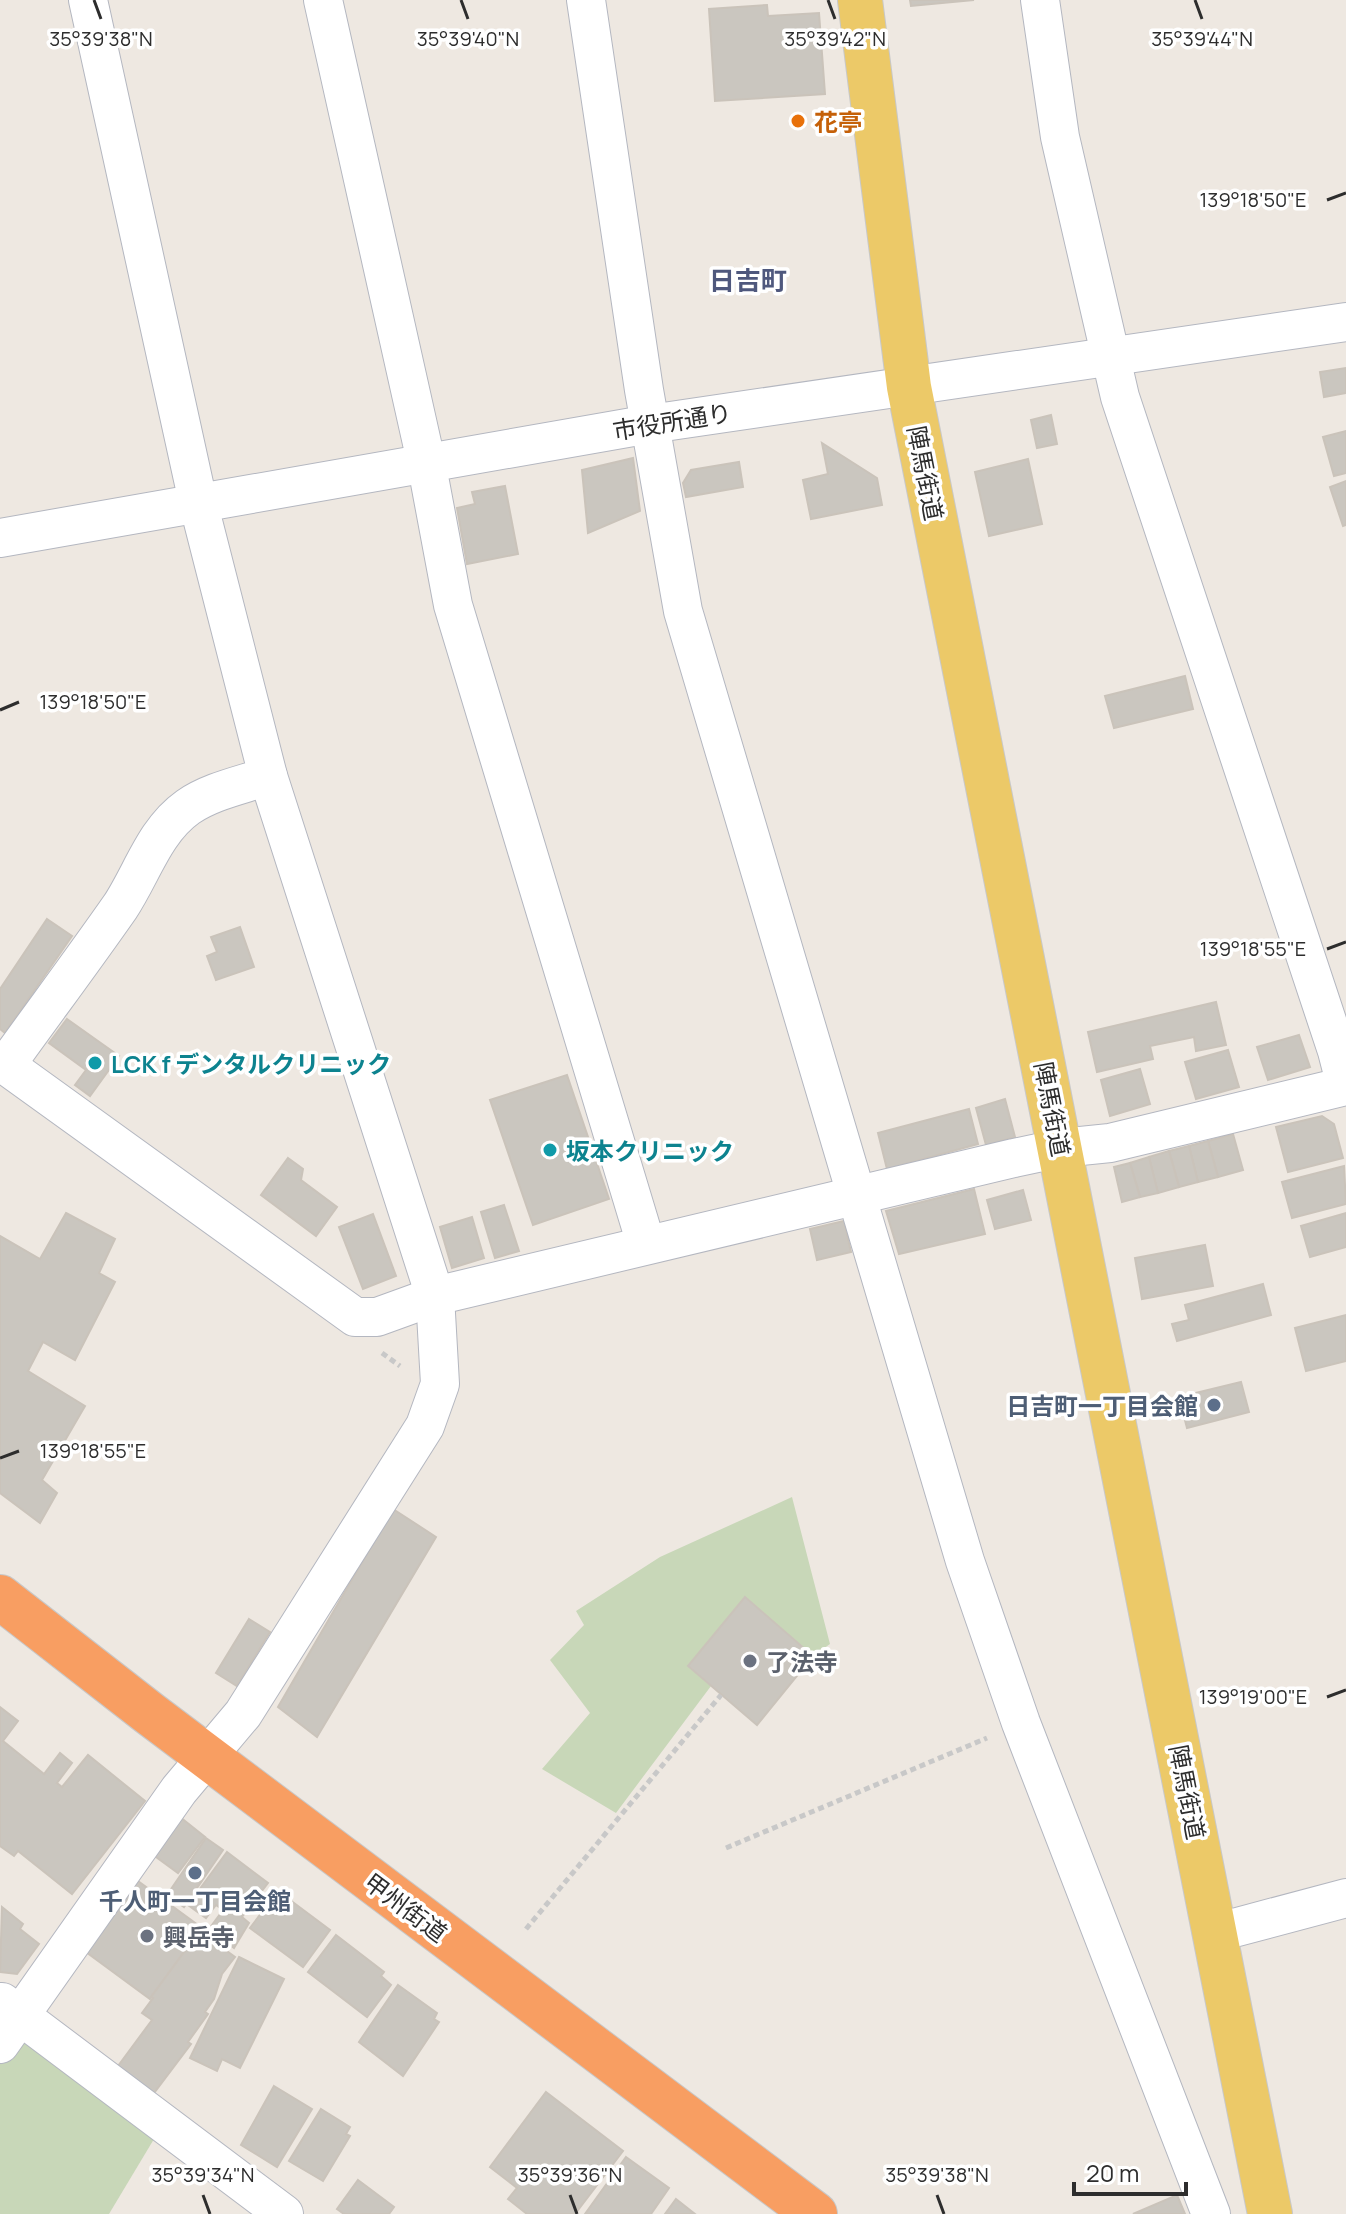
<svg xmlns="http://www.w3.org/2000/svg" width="1346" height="2214" font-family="Manrope,'Noto Sans JP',sans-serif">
<rect width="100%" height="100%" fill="#eee8e1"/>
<g fill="#c8d7b8">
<polygon points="792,1497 830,1644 813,1656 688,1666 711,1686 616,1813 542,1769 590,1713 550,1660 584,1625 576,1611 660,1557"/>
<polygon points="21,2016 163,2124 109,2214 0,2214 0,2047"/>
</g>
<g fill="#cac6bf" stroke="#cac3ba" stroke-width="2">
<polygon points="910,0 974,0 911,6"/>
<polygon points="767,5 768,16 819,13 825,94 715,101 709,9"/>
<polygon points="1346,368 1346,393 1324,397 1320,372"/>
<polygon points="1051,415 1057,444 1037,448 1031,420"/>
<polygon points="1346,431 1346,473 1334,476 1323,437"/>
<polygon points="822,443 877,478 882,505 811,519 803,480 828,474"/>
<polygon points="633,458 640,511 588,533 582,470"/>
<polygon points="1028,459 1042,524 989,536 975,472"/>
<polygon points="739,462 743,487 686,497 683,483 691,470"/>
<polygon points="1346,481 1346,525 1343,526 1330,487"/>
<polygon points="505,486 518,554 467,564 457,508 475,504 472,492"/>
<polygon points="1185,676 1193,709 1114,728 1105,696"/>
<polygon points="47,919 72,936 5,1033 0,1029 0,989"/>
<polygon points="240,927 254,967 216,980 207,956 217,952 211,937"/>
<polygon points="1216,1002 1226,1045 1196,1051 1194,1037 1150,1046 1153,1059 1097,1072 1088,1032"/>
<polygon points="67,1019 119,1056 90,1096 75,1085 86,1070 49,1043"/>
<polygon points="1299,1035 1310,1067 1268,1080 1257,1047"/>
<polygon points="1228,1050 1239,1087 1196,1099 1185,1062"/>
<polygon points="1140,1069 1150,1104 1110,1116 1101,1080"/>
<polygon points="567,1075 609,1199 533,1225 490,1100"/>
<polygon points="1005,1099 1015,1137 986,1145 976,1108"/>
<polygon points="969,1109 978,1144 887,1169 878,1133"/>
<polygon points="1322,1116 1334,1124 1343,1158 1288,1172 1276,1127"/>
<polygon points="1233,1134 1243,1170 1218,1177 1208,1141"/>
<polygon points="1208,1141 1218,1177 1198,1182 1189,1146"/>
<polygon points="1189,1146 1198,1182 1179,1187 1169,1151"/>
<polygon points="1169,1151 1179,1187 1158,1193 1149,1157"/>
<polygon points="1149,1157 1158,1193 1140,1197 1130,1163"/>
<polygon points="288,1158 303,1169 301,1180 337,1207 316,1236 261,1195"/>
<polygon points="1130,1163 1140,1197 1122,1202 1114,1167"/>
<polygon points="1344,1166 1346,1204 1292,1218 1282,1182"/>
<polygon points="974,1189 985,1234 899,1254 886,1211"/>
<polygon points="1023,1190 1031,1220 995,1229 987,1200"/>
<polygon points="504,1205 519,1251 495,1258 481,1212"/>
<polygon points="66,1213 115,1239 99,1273 115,1282 75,1360 43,1342 28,1371 85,1406 42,1480 57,1493 40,1523 0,1493 0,1236 40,1259"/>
<polygon points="1346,1213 1346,1247 1310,1257 1301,1226"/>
<polygon points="373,1214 396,1276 363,1289 339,1227"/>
<polygon points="472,1217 484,1258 452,1268 440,1227"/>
<polygon points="844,1221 851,1252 817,1260 810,1229"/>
<polygon points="1205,1245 1213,1286 1142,1299 1135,1258"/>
<polygon points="1263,1284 1271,1315 1177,1341 1172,1324 1189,1320 1185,1305"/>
<polygon points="1346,1315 1346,1361 1306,1371 1295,1328"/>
<polygon points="1241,1382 1249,1412 1187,1428 1179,1397"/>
<polygon points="393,1509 436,1537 317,1737 278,1707"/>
<polygon points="745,1597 813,1656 757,1725 688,1666"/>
<polygon points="249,1619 270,1632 237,1686 216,1673"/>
<polygon points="0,1707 18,1721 3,1741 44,1774 60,1753 72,1763 57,1783 62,1787 88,1755 145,1801 72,1894 18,1851 14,1856 0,1846"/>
<polygon points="180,1817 205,1837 178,1873 152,1854"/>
<polygon points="206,1838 223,1850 184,1907 167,1895"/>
<polygon points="227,1852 268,1883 242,1917 249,1923 234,1948 209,1929 223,1910 216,1905 206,1918 188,1905"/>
<polygon points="138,1881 202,1928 150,1999 86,1952"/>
<polygon points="278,1891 330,1930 303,1967 250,1928"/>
<polygon points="2,1907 23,1924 20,1929 39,1944 17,1974 0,1972"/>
<polygon points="202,1933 235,1957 222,1974 214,1999 205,2012 208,2014 188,2042 191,2044 154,2093 118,2066 152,2020 142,2013 153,1998 151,1997 190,1944 193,1945"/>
<polygon points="336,1935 384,1972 381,1976 391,1985 367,2017 308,1972"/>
<polygon points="239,1957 284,1979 240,2068 222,2059 217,2071 190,2058"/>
<polygon points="398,1985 437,2013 434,2019 439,2022 403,2076 359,2042"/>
<polygon points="274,2086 312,2109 277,2167 241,2145"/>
<polygon points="546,2092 623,2151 575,2214 527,2214 508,2199 517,2188 490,2167"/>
<polygon points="321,2109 350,2127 346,2134 350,2136 323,2181 289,2161"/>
<polygon points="626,2157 669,2188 651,2214 585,2214"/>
<polygon points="358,2180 394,2207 389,2214 344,2214 337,2209"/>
<polygon points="1177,2195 1185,2214 1133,2214"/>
<polygon points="676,2199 695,2214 665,2214"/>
</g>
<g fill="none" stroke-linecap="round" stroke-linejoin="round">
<defs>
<g id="minor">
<polyline points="323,0 426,461 453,605 646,1244"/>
<polyline points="586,0 644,390 683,611 965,1561 1021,1723 1211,2214"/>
<polyline points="1040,0 1060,137 1120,397 1337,1051 1346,1086"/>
<polyline points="0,538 650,424 1346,322"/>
<polyline points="0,1061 355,1317 377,1317 435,1296 1014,1158 1061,1148 1110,1143 1346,1086"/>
<path d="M6 1065C44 1012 83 960 120 907 142 874 154 831 188 807 211 791 242 785 268 776"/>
<polyline points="1215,1933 1346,1898"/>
<polyline points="2,2002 284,2214"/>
<polyline points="0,2044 179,1790 243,1714 425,1426 440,1384 435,1296 268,776 198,502 88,0"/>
</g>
<polyline id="major" points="860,0 909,387 1270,2214"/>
<polyline id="highway" points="0,1597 149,1713 815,2214"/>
</defs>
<use href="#minor" stroke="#b4b7c0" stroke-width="40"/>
<use href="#major" stroke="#c8c8c8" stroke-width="46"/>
<use href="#highway" stroke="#c8c8c8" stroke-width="46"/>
<g stroke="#c8c8c8" stroke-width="5" stroke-dasharray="6 4" stroke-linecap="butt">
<polyline points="382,1353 400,1366"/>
<polyline points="726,1848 987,1738"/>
<polyline points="526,1929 721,1695"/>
</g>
<use href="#minor" stroke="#fff" stroke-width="38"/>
<use href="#major" stroke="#ecc968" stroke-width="44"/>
<use href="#highway" stroke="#f89e62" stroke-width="44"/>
</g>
<path fill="none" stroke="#2d2d2d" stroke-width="3" d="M94 0 101 19M461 0 468 19M828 0 835 19M1195 0 1202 19M1327 200 1346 193M0 710 19 702M1327 949 1346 942M0 1458 19 1451M1327 1697 1346 1690M203 2195 210 2214M570 2195 577 2214M937 2195 944 2214"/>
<circle fill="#e8710a" stroke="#fff" stroke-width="3" cx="798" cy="121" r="8"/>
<g fill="#0f9aa8" stroke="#fff" stroke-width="3">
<circle cx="95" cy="1063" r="8"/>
<circle cx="550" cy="1150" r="8"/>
</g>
<g fill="#5c6f8a" stroke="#fff" stroke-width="3">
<circle cx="1214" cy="1405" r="8"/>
<circle cx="195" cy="1873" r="8"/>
</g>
<g fill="#6b7280" stroke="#fff" stroke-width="3">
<circle cx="750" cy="1661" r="8"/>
<circle cx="147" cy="1936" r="8"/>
</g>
<g text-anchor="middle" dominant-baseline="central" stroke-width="7" stroke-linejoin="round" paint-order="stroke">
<g font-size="24" font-weight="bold" fill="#c56008" stroke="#fff" text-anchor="start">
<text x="814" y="121">花亭</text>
</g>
<g font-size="24" fill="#2d2d2d" stroke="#fff">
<text transform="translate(672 421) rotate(-9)">市役所通り</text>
<text transform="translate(926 473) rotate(79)">陣馬街道</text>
<text transform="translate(1053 1109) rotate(79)">陣馬街道</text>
<text transform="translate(1188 1792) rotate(79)">陣馬街道</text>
<text transform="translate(406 1907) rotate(37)">甲州街道</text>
</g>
<g font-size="24" font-weight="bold" fill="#0d838f" stroke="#fff" text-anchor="start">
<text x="111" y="1063">LCK f デンタルクリニック</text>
<text x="566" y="1150">坂本クリニック</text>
</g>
<g font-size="24" font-weight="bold" fill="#4e5e75" stroke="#fff" text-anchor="end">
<text x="1198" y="1405">日吉町一丁目会館</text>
<text x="195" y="1900" text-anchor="middle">千人町一丁目会館</text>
</g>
<g font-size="24" font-weight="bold" fill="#5b616d" stroke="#fff" text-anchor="start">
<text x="766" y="1661">了法寺</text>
<text x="163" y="1936">興岳寺</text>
</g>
<g font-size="26" font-weight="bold" fill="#4f587d" stroke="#fff">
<text x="748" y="280">日吉町</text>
</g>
</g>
<g font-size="20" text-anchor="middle" fill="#2d2d2d" stroke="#fff" stroke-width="7" stroke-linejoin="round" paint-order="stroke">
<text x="835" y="46">35°39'42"N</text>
<text x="101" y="46">35°39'38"N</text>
<text x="468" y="46">35°39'40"N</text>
<text x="1202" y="46">35°39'44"N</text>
<text x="1253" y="207">139°18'50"E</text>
<text x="93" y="709">139°18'50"E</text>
<text x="1253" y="956">139°18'55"E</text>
<text x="93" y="1458">139°18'55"E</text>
<text x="1253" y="1704">139°19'00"E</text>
<text x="203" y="2182">35°39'34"N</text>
<text x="570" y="2182">35°39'36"N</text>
<text x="937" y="2182">35°39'38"N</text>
</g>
<path d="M1074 2182v12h112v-12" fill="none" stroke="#2d2d2d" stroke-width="4"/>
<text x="1086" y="2182" font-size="24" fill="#2d2d2d" stroke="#ffffff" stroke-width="6" paint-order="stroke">20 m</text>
</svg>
